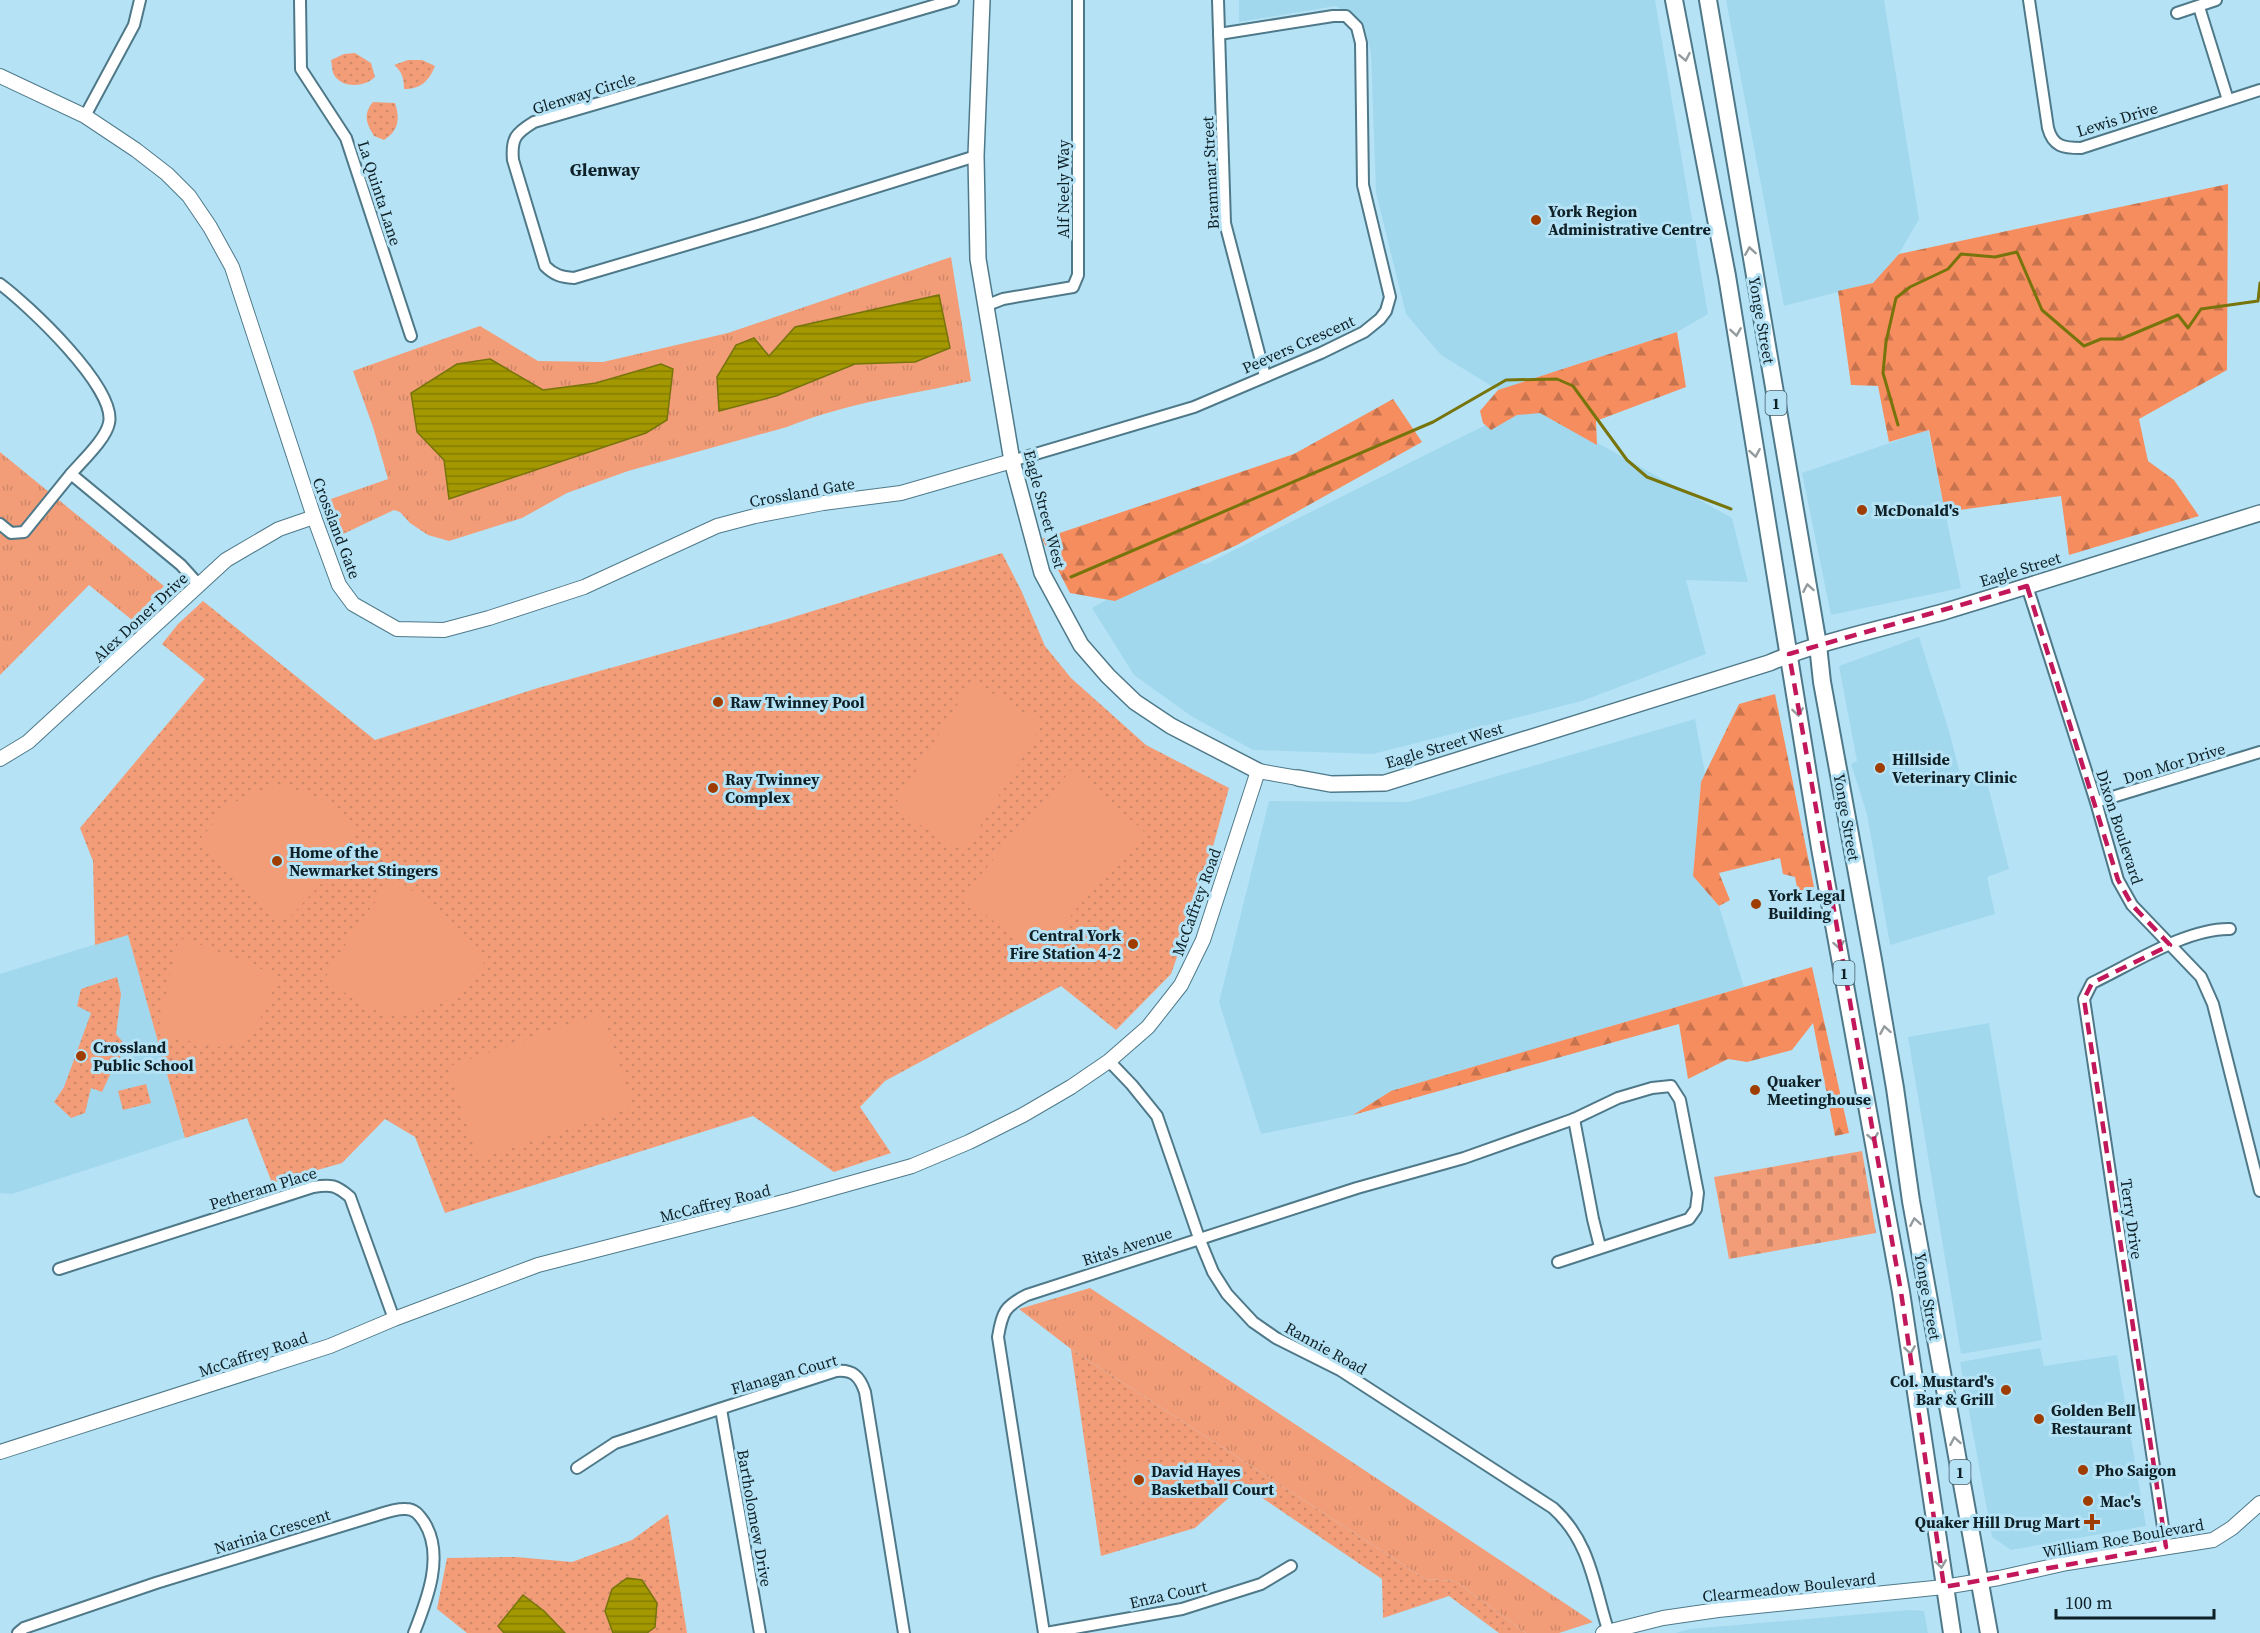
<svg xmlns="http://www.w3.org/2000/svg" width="2260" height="1633" font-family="'Source Serif 4',serif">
<defs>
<pattern id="grass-tufts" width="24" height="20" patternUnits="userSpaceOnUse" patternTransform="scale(1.5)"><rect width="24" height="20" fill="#f29d78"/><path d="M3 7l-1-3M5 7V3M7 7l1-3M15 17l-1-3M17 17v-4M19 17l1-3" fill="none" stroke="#ce8768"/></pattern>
<pattern id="forest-firs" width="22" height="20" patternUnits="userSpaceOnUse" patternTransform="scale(1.5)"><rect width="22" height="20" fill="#f68d5f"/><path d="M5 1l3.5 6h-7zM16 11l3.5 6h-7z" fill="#c6734e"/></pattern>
<pattern id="cemetery-stones" width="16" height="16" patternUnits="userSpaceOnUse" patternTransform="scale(1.5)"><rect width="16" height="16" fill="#f29d78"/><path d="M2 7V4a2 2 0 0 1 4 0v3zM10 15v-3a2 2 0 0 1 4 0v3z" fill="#ce8768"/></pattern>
<pattern id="park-dots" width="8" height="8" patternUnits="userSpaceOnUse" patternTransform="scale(1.5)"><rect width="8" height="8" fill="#f29d78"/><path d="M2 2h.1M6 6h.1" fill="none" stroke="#ce8768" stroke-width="1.8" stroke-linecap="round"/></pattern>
<pattern id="water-rules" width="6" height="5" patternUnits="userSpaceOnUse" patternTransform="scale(1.5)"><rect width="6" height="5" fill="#a49801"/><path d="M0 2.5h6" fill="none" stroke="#847c03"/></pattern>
</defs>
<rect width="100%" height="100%" fill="#b5e3f5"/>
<g fill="#a2d8ed">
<polygon points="1239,0 1655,0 1708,314 1677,332 1498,390 1441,355 1406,314 1376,193 1371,53 1364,24 1336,6 1239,22"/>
<polygon points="1726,0 1884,0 1919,219 1899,254 1873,283 1784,306"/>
<polygon points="1528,404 1732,518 1748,582 1686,580 1706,654 1582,701 1373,754 1253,750 1191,716 1134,675 1092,608 1179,559 1206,564"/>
<polygon points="1928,430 1961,588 1831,615 1802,473"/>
<polygon points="1919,637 1949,731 1962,781 1985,774 2009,869 1987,877 1995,914 1890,945 1867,814 1851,764 1857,761 1839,666"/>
<polygon points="1695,719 1705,773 1701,782 1693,876 1719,906 1744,987 1391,1091 1353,1115 1261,1134 1219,1002 1269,801 1408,802"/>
<polygon points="128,934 185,1138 12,1194 0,1193 0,974"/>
<polygon points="1989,1023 2042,1340 1961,1354 1908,1037"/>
<polygon points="2040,1348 2044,1366 2117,1355 2146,1526 2011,1550 1992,1537 1960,1362"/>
<polygon points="1910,1610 1924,1611 1928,1633 1675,1633 1690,1629"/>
</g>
<g fill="url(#grass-tufts)">
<path d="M951 257 971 381C909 395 846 403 787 427L628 471 567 493 522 518 449 541 428 535 410 523 400 512 394 510 343 534 331 499 388 479 373 427 353 371 480 326 538 361 603 362 728 333Z"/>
<polygon points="0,452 164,586 132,620 89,585 0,675"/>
<polygon points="1090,1288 1593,1622 1559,1633 1526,1633 1455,1581 1425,1579 1071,1349 1019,1309"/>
</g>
<g fill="url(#forest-firs)">
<polygon points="2228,184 2227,370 2139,419 2148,461 2174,480 2199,516 2069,555 2061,496 1945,512 1929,430 1889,442 1878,386 1851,385 1838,291 1873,283 1899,254"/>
<polygon points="1677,332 1686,387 1596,421 1597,445 1540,413 1517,415 1491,430 1483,423 1480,411 1498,390"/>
<polygon points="1393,399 1422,442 1237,545 1115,601 1070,593 1042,539 1294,454"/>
<polygon points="1775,694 1814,887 1798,892 1795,877 1783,874 1780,858 1719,873 1730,900 1719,906 1693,876 1701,782 1739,704"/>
<polygon points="1812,967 1849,1133 1835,1136 1813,1023 1792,1050 1747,1062 1728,1059 1688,1079 1679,1024 1353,1115 1391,1091"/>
</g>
<polygon fill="url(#cemetery-stones)" points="1862,1151 1876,1233 1729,1259 1714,1177"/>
<g fill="url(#park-dots)">
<path d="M355 53 371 63 375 77C365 87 343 89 334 75 332 71 332 64 331 60L344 54Z"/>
<path d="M408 60H422L435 66C429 81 421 89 404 89 404 79 402 71 394 65Z"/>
<path d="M373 102 395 103C400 119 399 130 384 140L374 136C366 123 363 114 373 102Z"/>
<polygon points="1002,553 1021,590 1045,646 1071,678 1146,745 1229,788 1203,883 1171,974 1116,1030 1061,986 885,1081 860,1107 891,1153 834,1172 753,1116 445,1213 415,1137 385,1119 342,1163 272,1183 247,1118 185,1138 128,935 95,945 93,861 80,828 205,679 162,644 178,624 203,601 375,740 538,688 777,622"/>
<polygon points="117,977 121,994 116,1034 127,1047 114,1066 102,1092 91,1088 85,1113 71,1118 54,1102 64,1087 91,1013 77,1006 81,989"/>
<polygon points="146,1084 151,1103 123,1110 118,1091"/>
<polygon points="1071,1349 1425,1579 1455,1581 1526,1633 1499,1633 1449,1596 1383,1618 1382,1579 1243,1485 1195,1528 1101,1556"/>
<polygon points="668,1514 687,1633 467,1633 437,1609 447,1558 516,1557 572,1562 632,1540"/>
</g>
<g fill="#f29d78">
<polygon points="972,681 1043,724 964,852 893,808"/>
<polygon points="1072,769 1144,831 1035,957 963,895"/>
<path d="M283 786C320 795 329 804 358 827L321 884 288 919 275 917 199 840 231 804 258 791Z"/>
<path d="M390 884H403L442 915 487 959C477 970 467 985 456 994 427 1015 391 1022 359 1003 348 996 337 986 325 978L360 921Z"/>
<polygon points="184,938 278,976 265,1011 245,1043 217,1047 157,1034 177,945"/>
<polygon points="601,1014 633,1106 479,1159 447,1067"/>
<polygon points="1128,1461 1151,1462 1151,1498 1128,1498"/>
</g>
<g fill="url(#water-rules)" stroke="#77740c" stroke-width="1.5">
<polygon points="939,295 950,348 915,362 855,364 776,396 719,411 717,377 736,345 754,338 769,356 795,327"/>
<polygon points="490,359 543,390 596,383 661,364 673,369 667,420 646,433 449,499 444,460 417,432 411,393 457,364"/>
<polygon points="627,1578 642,1580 657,1603 655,1627 647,1633 613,1633 605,1611 612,1589"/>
<polygon points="523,1595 544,1611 565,1633 504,1633 498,1626"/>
</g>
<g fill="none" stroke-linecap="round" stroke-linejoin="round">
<g stroke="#77740c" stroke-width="3">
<polyline points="1898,425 1883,373 1886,342 1896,298 1910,287 1948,269 1961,254 1995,257 2017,252 2042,310 2084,346 2101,339 2121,339 2178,315 2188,328 2201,309 2258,301 2260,283"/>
<polyline points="1071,577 1433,422 1506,380 1557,379 1573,386 1627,460 1647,477 1731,509"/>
</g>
<defs>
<g id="minor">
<polyline points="300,0 301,69 346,138 411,336"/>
<path d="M953 0 534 122C516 133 511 138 513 160L545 266C554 275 561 277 574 278L757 224 976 156"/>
<polyline points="1218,0 1225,223 1265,376"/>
<path d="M2029 0 2048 128C2053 147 2064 148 2081 148L2260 90"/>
<polyline points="2199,7 2228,100"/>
<polyline points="2177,13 2216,0"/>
<polyline points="85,116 134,25 140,0"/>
<path d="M0 284C27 304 117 388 109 423 106 439 82 461 71 474L181 565 199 585"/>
<polyline points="985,306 1003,299 1073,287 1078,275 1078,0"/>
<polyline points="1012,461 1194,407 1321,353 1364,332 1380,319 1386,311 1390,297 1363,185 1361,43 1357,27 1346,16 1333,16 1219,34"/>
<polyline points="0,524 11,533 24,532 71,474"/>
<polyline points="2027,586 2096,802 2118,880 2132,905 2201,977 2213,1004 2260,1191"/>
<polyline points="2096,802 2260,752"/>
<path d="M1109 1061 1132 1085 1157 1116 1199 1238 1213 1272 1227 1294 1253 1322 1276 1338 1340 1370 1553 1508C1591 1542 1594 1587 1609 1633"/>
<polyline points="1574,1119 1593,1219 1600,1247"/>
<path d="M59 1269 313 1187C331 1184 336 1185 350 1197L394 1319"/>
<polyline points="721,1409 760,1633"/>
<path d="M577 1468 615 1443 836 1371C853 1369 860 1377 865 1392L904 1633"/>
<path d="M2166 1547 2084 999 2092 983C2132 964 2187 928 2230 929"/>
<path d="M18 1633 24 1628 156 1583 374 1516C384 1513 396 1508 406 1509 415 1509 419 1515 424 1522 445 1555 427 1600 414 1633"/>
<path d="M1044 1633 998 1337C1002 1312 1005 1306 1027 1295L1357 1188 1464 1158 1574 1119 1618 1098 1652 1088 1671 1086 1680 1100 1698 1193 1696 1209 1689 1219 1558 1262"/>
<polyline points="1046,1633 1182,1609 1261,1584 1291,1566"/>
</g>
<g id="tertiary">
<polyline points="0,76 85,116 136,150 167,174 189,196 210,227 232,267 314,517 339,585 353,604 397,629 444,630 489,618 584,587 717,526 755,516 823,503 901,493 1012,461"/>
<polyline points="0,759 28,742 226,560 279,529 314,517"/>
<polyline points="0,1452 330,1346 394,1319 538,1265 791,1200 912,1166 969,1142 1023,1115 1071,1087 1109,1061 1148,1027 1181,985 1203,940 1258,771 1298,778"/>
<polyline points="1603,1633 1663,1618 1718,1610 1944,1587 1999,1578 2067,1563 2213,1540 2232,1528 2260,1503"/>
</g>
<g id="secondary">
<polyline points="982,0 976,156 978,259 1012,461 1042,573 1081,645 1108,676 1135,702 1171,726 1258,771"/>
<path d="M1298 778 1331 784 1385 783 1769 663C1823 640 1886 628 1943 612 2049 580 2154 546 2260 513"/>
</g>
<g id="primary">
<polyline points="1674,0 1727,276 1820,848 1901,1292 1952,1633"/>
<polyline points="1708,0 1818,645 1822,682 1873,960 1895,1088 1911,1201 1989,1633"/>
</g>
</defs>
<use href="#minor" stroke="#4f7989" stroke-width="14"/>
<use href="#tertiary" stroke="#4f7989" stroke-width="16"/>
<use href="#secondary" stroke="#4f7989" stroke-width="18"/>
<use href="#primary" stroke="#4f7989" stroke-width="20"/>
<use href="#minor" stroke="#fff" stroke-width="10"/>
<use href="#tertiary" stroke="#fff" stroke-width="14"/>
<use href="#secondary" stroke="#fff" stroke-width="15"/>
<use href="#primary" stroke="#fff" stroke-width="16"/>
</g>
<defs><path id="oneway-chevron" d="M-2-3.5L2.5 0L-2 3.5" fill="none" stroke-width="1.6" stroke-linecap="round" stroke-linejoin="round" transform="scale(1.5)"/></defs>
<g stroke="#939b9e">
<use href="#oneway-chevron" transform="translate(1685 57) rotate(79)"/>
<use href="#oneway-chevron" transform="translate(1750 251) rotate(-99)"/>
<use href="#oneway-chevron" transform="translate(1736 332) rotate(81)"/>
<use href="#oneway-chevron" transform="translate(1755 453) rotate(80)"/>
<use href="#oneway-chevron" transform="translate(1808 588) rotate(-100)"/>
<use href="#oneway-chevron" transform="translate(1798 712) rotate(81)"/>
<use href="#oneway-chevron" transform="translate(1839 945) rotate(80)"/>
<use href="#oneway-chevron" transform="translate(1885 1030) rotate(-100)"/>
<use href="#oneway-chevron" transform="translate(1873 1137) rotate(80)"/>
<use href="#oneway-chevron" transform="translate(1915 1222) rotate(-100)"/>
<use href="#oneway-chevron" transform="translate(1910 1350) rotate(81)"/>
<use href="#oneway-chevron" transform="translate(1955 1441) rotate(-100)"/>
<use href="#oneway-chevron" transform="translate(1941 1564) rotate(82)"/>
</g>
<path fill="none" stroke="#c2185b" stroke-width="4.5" stroke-dasharray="12 8" stroke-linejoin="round" d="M2027 586 2118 880 2132 905 2170 945 2092 983 2084 999 2166 1547 1944 1587 1901 1292 1789 654Z"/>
<g fill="#9f3d00" stroke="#b5e3f5" stroke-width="2">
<circle cx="1536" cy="220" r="6"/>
<circle cx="1862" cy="510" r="6"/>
<circle cx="718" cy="702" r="6"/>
<circle cx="1880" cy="768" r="6"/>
<circle cx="713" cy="788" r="6"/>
<circle cx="277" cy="861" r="6"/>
<circle cx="1756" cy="904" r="6"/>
<circle cx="1133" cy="944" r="6"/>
<circle cx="81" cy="1056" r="6"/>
<circle cx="1755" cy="1090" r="6"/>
<circle cx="2006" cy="1390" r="6"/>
<circle cx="2039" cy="1419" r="6"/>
<circle cx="2083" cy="1470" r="6"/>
<circle cx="1139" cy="1480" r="6"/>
<circle cx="2088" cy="1501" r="6"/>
<path d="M2089 1513h6v6h6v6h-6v6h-6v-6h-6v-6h6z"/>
</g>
<g text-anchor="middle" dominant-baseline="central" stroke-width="6" stroke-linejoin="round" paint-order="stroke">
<g fill="#b5e3f5" stroke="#415a65" stroke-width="1.5">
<rect x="1765.5" y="391" width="21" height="24" rx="4.5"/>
<rect x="1833.5" y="961" width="21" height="24" rx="4.5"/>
<rect x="1949.5" y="1460" width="21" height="24" rx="4.5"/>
</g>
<g font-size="15" font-weight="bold" fill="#0f2027">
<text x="1776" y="403">1</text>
<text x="1844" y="973">1</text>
<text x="1960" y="1472">1</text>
</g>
<g font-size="16" fill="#0f2027" stroke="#b5e3f5">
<text transform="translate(584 93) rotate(-17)">Glenway Circle</text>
<text transform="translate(2117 119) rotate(-17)">Lewis Drive</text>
<text transform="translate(1210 173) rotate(-93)">Brammar Street</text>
<text transform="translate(1063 189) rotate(-90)">Alf Neely Way</text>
<text transform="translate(380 193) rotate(72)">La Quinta Lane</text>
<text transform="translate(1762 320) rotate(80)">Yonge Street</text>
<text transform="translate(1298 344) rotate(-24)">Peevers Crescent</text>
<text transform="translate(802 492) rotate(-10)">Crossland Gate</text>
<text transform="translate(1045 509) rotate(75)">Eagle Street West</text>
<text transform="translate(337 528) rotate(69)">Crossland Gate</text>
<text transform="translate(2020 569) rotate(-17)">Eagle Street</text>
<text transform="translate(140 617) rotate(-43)">Alex Doner Drive</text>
<text transform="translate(1444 745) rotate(-17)">Eagle Street West</text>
<text transform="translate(2174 763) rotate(-17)">Don Mor Drive</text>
<text transform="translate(1847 817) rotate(80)">Yonge Street</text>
<text transform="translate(2120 827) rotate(72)">Dixon Boulevard</text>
<text transform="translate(1196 902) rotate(-70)">McCaffrey Road</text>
<text transform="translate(263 1188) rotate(-17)">Petheram Place</text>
<text transform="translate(715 1203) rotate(-14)">McCaffrey Road</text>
<text transform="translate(2132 1219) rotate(82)">Terry Drive</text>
<text transform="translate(1127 1246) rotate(-18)">Rita's Avenue</text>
<text transform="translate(1928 1296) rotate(80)">Yonge Street</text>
<text transform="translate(1326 1348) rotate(29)">Rannie Road</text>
<text transform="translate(253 1354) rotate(-18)">McCaffrey Road</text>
<text transform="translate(784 1374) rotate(-16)">Flanagan Court</text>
<text transform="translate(755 1518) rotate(80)">Bartholomew Drive</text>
<text transform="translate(272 1531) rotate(-17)">Narinia Crescent</text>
<text transform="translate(2123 1538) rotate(-10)">William Roe Boulevard</text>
<text transform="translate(1789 1587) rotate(-6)">Clearmeadow Boulevard</text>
<text transform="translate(1168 1594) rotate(-13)">Enza Court</text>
</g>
<g font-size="16" font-weight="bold" fill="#0f2027" stroke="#b5e3f5" text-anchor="start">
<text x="1548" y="211">York Region<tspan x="1548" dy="18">Administrative Centre</tspan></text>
<text x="1874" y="510">McDonald's</text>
<text x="730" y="702">Raw Twinney Pool</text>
<text x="1892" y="759">Hillside<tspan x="1892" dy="18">Veterinary Clinic</tspan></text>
<text x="725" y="779">Ray Twinney<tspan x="725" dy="18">Complex</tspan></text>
<text x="289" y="852">Home of the<tspan x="289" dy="18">Newmarket Stingers</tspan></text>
<text x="1768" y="895">York Legal<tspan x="1768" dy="18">Building</tspan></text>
<text x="1121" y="935" text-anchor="end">Central York<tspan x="1121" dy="18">Fire Station 4-2</tspan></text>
<text x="93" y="1047">Crossland<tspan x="93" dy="18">Public School</tspan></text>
<text x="1767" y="1081">Quaker<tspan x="1767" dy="18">Meetinghouse</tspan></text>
<text x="1994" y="1381" text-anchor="end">Col. Mustard's<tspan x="1994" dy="18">Bar &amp; Grill</tspan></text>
<text x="2051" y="1410">Golden Bell<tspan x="2051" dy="18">Restaurant</tspan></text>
<text x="2095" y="1470">Pho Saigon</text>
<text x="1151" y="1471">David Hayes<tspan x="1151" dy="18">Basketball Court</tspan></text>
<text x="2100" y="1501">Mac's</text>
<text x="2080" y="1522" text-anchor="end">Quaker Hill Drug Mart</text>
</g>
<g font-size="18" font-weight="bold" fill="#0f2027" stroke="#b5e3f5">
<text x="605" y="169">Glenway</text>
</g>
</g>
<path d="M2056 1609v9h158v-9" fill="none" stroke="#0f2027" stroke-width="3"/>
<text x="2065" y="1609" font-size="18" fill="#0f2027" stroke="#b5e3f5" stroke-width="4.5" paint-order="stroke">100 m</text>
</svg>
